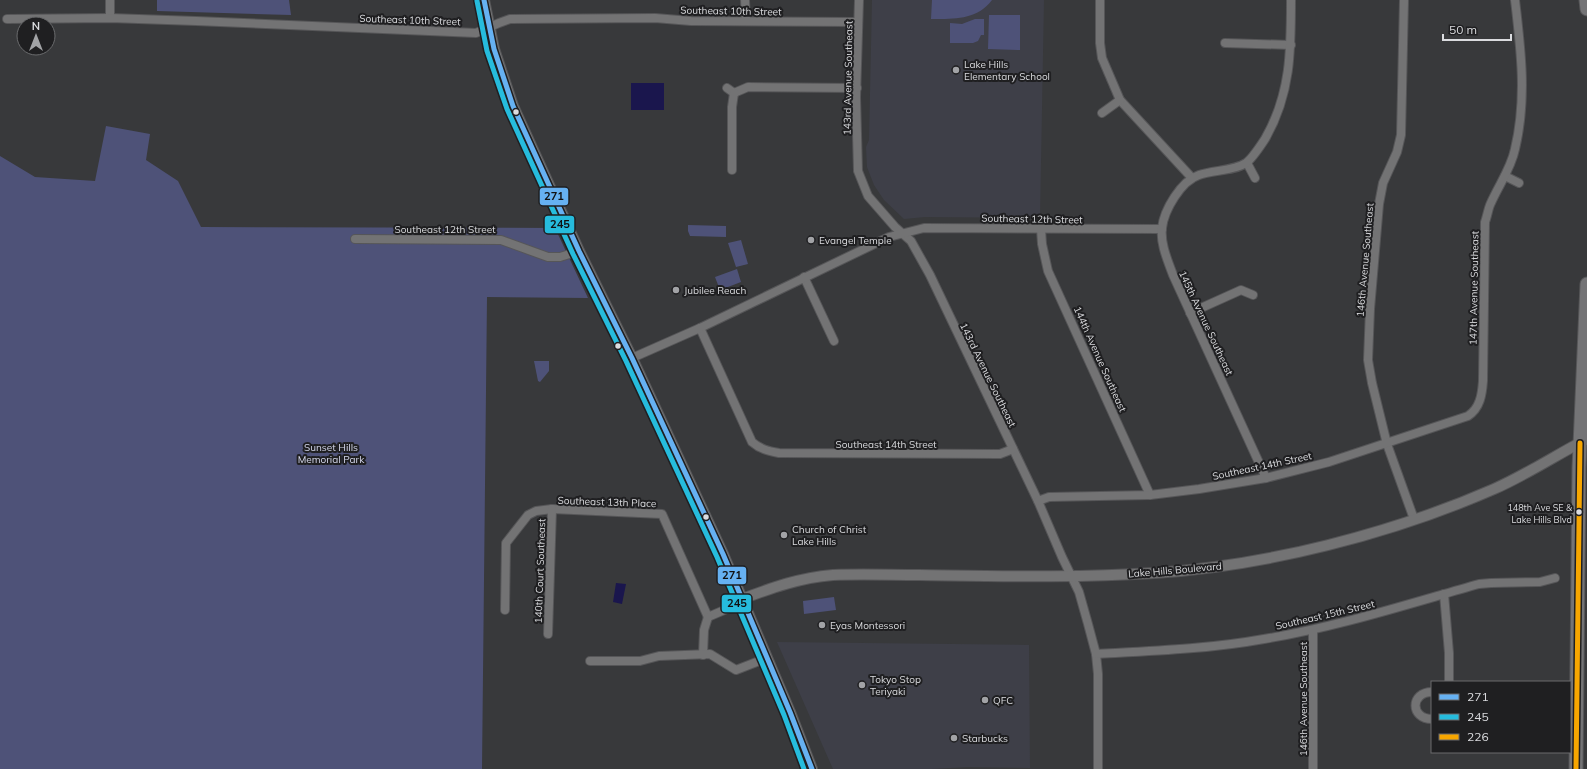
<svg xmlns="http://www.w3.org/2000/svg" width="1587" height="769" font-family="Mulish,sans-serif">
<rect width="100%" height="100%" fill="#38393b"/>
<g fill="#3e3f48">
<polygon points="872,0 1044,0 1040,218 925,217 904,219 884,200 874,185 867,167 866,147 869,140"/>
<polygon points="777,642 1029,645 1030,768 968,767 932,769 833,769"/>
</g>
<g fill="#4e5278">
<polygon points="157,0 289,0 291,15 157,11"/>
<path d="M932 0H992C977 20 954 19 931 19Z"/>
<polygon points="989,15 1020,15 1020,50 988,49"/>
<polygon points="975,19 984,19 984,35 981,35 978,41 973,43 950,43 950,23 962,24"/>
<polygon points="106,126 150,134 146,160 178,181 201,227 555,228 588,298 487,297 482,769 0,769 0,156 35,177 95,181"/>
<polygon points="688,225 726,226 726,237 690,236 688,231"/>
<polygon points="741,240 748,264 736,267 728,243"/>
<polygon points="737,269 741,282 720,290 715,277"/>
<polygon points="534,361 549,361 549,371 540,382 538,381"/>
<polygon points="834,597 836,610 804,614 803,601"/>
</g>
<g fill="#1a164d">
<rect x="631" y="83" width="33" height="27"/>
<polygon points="616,583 626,584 622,604 613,602"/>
</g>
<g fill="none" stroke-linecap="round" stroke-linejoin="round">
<defs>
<g id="minor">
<polyline points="110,0 110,18"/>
<polyline points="745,0 746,21"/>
<polyline points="859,0 856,97 858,171 868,196 895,227 911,241 930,275 1038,501 1062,557 1079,592 1088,624 1096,654 1098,674 1098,769"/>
<polyline points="1100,0 1100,43 1102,58 1120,100 1192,178"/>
<polyline points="1404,0 1401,135 1397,152 1383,183 1379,204 1370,309 1368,360 1372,383 1387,444 1414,519"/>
<polyline points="7,19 110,18 196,21 476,33 499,23 510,19 655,18 691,21 858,22"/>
<polyline points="1225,43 1291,45"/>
<polyline points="727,88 734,93"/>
<polyline points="734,93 748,87 857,88"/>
<polyline points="1102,113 1120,100"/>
<polyline points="1247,163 1255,178"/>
<polyline points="732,170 732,107 734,93"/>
<polyline points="1505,176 1519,183"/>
<polyline points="1041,229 1042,244 1048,271 1150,495"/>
<polyline points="355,239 501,240 548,257 560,257 579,251"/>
<polyline points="804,277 834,341"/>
<polyline points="1190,313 1241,290 1253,295"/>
<path d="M700 328 752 442C760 449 768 451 779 453L1000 454 1013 449"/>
<polyline points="632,358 700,328 889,237 924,228 1162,229"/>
<path d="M1266 478 1173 275C1168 261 1160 244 1162 228 1164 210 1181 181 1199 175 1213 170 1234 171 1246 163 1252 159 1261 145 1265 139 1291 94 1291 50 1291 0"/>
<path d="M1038 501 1049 497 1150 495 1199 489 1266 478 1329 462 1468 416C1480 408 1482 395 1483 381L1485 222C1487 217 1488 210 1490 205 1498 186 1511 169 1515 149 1527 99 1521 50 1515 0"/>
<polyline points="1444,594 1449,653 1449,682"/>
<polyline points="505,610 506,543 528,515 536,511 552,509 662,514 708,617 743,602"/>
<polyline points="548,634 552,509"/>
<path d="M1096 654C1152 651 1209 649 1264 639 1337 627 1408 604 1479 584L1491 583 1540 582 1555 578"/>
<polyline points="703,655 704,630 708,617"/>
<polyline points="590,661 640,661 659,656 710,654 736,670 767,658"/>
<path d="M1432 692C1410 692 1410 719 1432 719"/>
<polyline points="1313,769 1313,630"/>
</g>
<g id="tertiary">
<polyline points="484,0 494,49 513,106 579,251 632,358 723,554 790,712 812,769"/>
<path d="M742 599C774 587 799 578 833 575 862 574 891 575 919 575 997 576 1076 578 1154 573 1266 566 1391 534 1494 489 1526 475 1556 455 1587 439"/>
</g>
<g id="primary">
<polyline points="1586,0 1587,9"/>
<polyline points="1576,769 1579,468 1587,284"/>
</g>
</defs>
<use href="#minor" stroke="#565658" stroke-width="10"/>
<use href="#tertiary" stroke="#565658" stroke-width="12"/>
<use href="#primary" stroke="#565658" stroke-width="15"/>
<use href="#minor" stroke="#737374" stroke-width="8"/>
<use href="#tertiary" stroke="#737374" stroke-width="10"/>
<use href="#primary" stroke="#747476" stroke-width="13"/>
<defs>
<polyline id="bus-1" points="484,0 494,49 513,106 579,251 632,358 723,554 790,712 812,769"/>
<polyline id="bus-2" points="477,1 487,51 507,109 573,254 626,361 717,557 784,715 804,769"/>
<polyline id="bus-3" points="1576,769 1580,443"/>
</defs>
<use href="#bus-1" stroke="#1f1f21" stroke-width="8"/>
<use href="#bus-2" stroke="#1f1f21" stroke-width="8"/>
<use href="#bus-3" stroke="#1f1f21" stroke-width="8"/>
<use href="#bus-1" stroke="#66b1f2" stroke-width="5"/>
<use href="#bus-2" stroke="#26bcdd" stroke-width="5"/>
<use href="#bus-3" stroke="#f7a600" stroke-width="5"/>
</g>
<g fill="#a2a3a6" stroke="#1f1f21" stroke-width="1.5">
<circle cx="956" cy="70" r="4"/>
<circle cx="811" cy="240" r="4"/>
<circle cx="676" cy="290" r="4"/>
<circle cx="784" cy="535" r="4"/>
<circle cx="822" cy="625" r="4"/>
<circle cx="862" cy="685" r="4"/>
<circle cx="985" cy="700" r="4"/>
<circle cx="954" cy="738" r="4"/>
</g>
<g fill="#dbdcdf" stroke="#1f1f21" stroke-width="1.5">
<circle cx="516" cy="112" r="3.5"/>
<circle cx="618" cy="346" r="3.5"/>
<circle cx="1579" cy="512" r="3.5"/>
<circle cx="706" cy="517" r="3.5"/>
</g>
<g text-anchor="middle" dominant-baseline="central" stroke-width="4" stroke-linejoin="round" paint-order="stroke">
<g font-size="9" fill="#dbdcdf" stroke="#1f1f21" text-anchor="end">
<text x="1572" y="507">148th Ave SE &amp;<tspan x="1572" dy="12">Lake Hills Blvd</tspan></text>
</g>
<g font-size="10" fill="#dbdcdf" stroke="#1f1f21">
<text transform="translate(731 11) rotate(1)">Southeast 10th Street</text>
<text transform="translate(410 20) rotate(2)">Southeast 10th Street</text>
<text transform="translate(848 78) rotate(-89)">143rd Avenue Southeast</text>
<text transform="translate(1032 219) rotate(1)">Southeast 12th Street</text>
<text x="445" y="229">Southeast 12th Street</text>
<text transform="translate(1365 260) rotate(-85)">146th Avenue Southeast</text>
<text transform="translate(1474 288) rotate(-89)">147th Avenue Southeast</text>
<text transform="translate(1206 323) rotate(65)">145th Avenue Southeast</text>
<text transform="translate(1100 359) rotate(66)">144th Avenue Southeast</text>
<text transform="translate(988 375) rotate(64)">143rd Avenue Southeast</text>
<text x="886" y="444">Southeast 14th Street</text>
<text transform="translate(1262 466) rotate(-12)">Southeast 14th Street</text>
<text transform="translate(607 502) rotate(2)">Southeast 13th Place</text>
<text transform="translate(1175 570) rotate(-5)">Lake Hills Boulevard</text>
<text transform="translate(540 571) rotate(-88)">140th Court Southeast</text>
<text transform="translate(1325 615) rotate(-13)">Southeast 15th Street</text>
<text transform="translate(1303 699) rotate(-90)">146th Avenue Southeast</text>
</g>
<g font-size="10" fill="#dbdcdf" stroke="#1f1f21" text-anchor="start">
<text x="964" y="64">Lake Hills<tspan x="964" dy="12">Elementary School</tspan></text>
<text x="819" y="240">Evangel Temple</text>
<text x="684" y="290">Jubilee Reach</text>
<text x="792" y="529">Church of Christ<tspan x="792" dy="12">Lake Hills</tspan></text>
<text x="830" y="625">Eyas Montessori</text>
<text x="870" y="679">Tokyo Stop<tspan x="870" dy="12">Teriyaki</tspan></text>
<text x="993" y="700">QFC</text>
<text x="962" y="738">Starbucks</text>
</g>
<g font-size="10" fill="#d7daee" stroke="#1f1f21">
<text x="331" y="447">Sunset Hills<tspan x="331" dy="12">Memorial Park</tspan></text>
</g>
</g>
<g stroke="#1f1f21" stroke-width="1.5">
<rect x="539" y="187" width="30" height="19" rx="4" fill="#66b1f2"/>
<rect x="544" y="215" width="31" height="19" rx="4" fill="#26bcdd"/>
<rect x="717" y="566" width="30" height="19" rx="4" fill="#66b1f2"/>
<rect x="721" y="594" width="31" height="19" rx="4" fill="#26bcdd"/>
</g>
<g font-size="11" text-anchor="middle" font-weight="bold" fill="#111">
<text x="554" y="200">271</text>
<text x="560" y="228">245</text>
<text x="732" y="579">271</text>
<text x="737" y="607">245</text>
</g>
<rect x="1431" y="681" width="140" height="72" fill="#1f1f21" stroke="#6a6b6d"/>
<rect x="1439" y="694" width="20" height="6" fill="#66b1f2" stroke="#6a6b6d"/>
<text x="1467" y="701" font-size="12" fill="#dbdcdf">271</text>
<rect x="1439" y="714" width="20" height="6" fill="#26bcdd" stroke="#6a6b6d"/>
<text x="1467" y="721" font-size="12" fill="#dbdcdf">245</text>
<rect x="1439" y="734" width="20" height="6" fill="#f7a600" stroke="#6a6b6d"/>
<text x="1467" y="741" font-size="12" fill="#dbdcdf">226</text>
<g transform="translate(36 36)"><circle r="19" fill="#1f1f21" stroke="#6a6b6d"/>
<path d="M0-3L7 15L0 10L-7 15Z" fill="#a2a3a6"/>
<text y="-6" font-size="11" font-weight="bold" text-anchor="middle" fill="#dbdcdf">N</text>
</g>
<path d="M1443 34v6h68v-6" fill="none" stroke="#dbdcdf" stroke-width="2"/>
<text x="1449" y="34" font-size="12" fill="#dbdcdf" stroke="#1f1f21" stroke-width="3" paint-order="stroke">50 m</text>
</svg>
